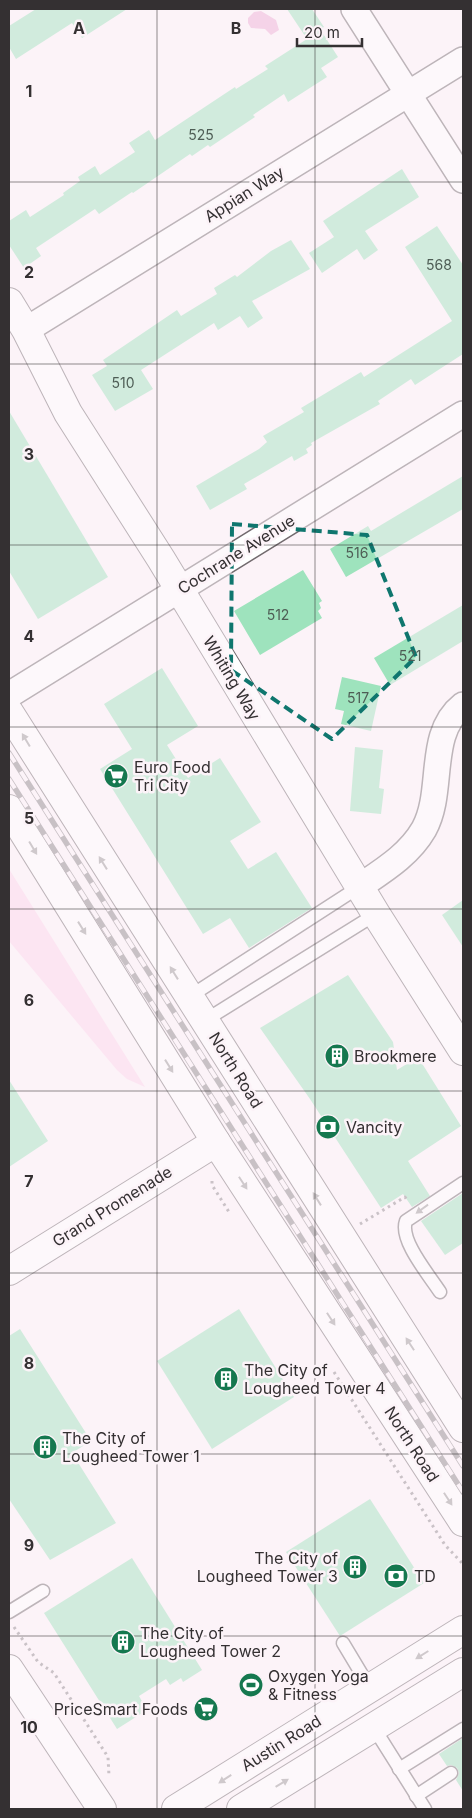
<svg xmlns="http://www.w3.org/2000/svg" width="472" height="1818" font-family="Inter,sans-serif">
<rect width="100%" height="100%" fill="#fcf3f8"/>
<polygon fill="#fcd5eb" points="9,869 145,1087 127,1079 117,1070 9,941"/>
<polygon fill="#eeaed4" points="261,11 276,20 279,30 271,35 265,29 251,28 248,23 248,18 254,12"/>
<g fill="#9ee3bd">
<polygon points="36,9 127,9 82,38 72,23 16,59 9,47 9,26"/>
<polygon points="287,9 312,9 324,27 320,29 338,57 321,68 327,77 288,102 284,94 253,115 255,117 210,147 208,145 192,156 190,154 133,193 132,192 99,214 95,209 36,248 41,256 24,268 9,245 9,221 26,210 30,217 64,195 63,193 80,181 78,177 95,166 100,175 135,152 129,143 149,130 155,140 235,87 236,89 268,69 265,66 307,39"/>
<polygon points="402,169 419,197 365,231 378,250 364,260 357,249 322,273 309,253 334,237 323,221"/>
<polygon points="437,226 463,265 463,354 415,385 411,379 378,401 380,404 311,443 312,445 306,449 308,453 294,461 292,456 244,484 247,489 210,510 196,486 259,449 267,442 263,436 304,412 301,408 361,372 364,377 452,321 405,247"/>
<polygon points="291,240 310,269 252,301 263,318 248,328 240,316 218,330 214,323 141,370 153,389 115,411 92,375 107,366 103,360 177,310 181,316 217,294 214,288 235,275 237,277 271,251"/>
<polygon points="9,411 108,577 38,619 9,571"/>
<polygon points="463,476 463,509 346,577 330,549 368,526 371,531"/>
<polygon points="303,570 322,601 319,603 321,608 318,611 322,618 260,655 234,611"/>
<polygon points="463,605 463,641 390,685 374,658"/>
<polygon points="162,668 198,726 167,745 188,778 220,758 261,822 230,841 248,869 276,852 312,908 249,948 230,918 203,934 100,769 132,749 104,704"/>
<polygon points="342,677 381,686 371,731 341,724 344,711 335,709"/>
<polygon points="355,747 383,750 379,788 384,789 381,814 350,811"/>
<polygon points="463,900 463,947 442,915"/>
<polygon points="348,975 393,1042 397,1070 418,1057 461,1126 408,1161 430,1196 412,1207 403,1194 381,1208 310,1099 260,1028"/>
<polygon points="9,1080 48,1141 9,1167"/>
<polygon points="463,1193 463,1243 445,1255 421,1221"/>
<polygon points="239,1309 294,1397 212,1449 157,1361"/>
<polygon points="20,1329 91,1441 72,1453 116,1523 50,1560 9,1499 9,1336"/>
<polygon points="370,1499 424,1583 340,1636 286,1552"/>
<polygon points="132,1558 202,1670 183,1682 181,1678 170,1685 166,1679 139,1696 147,1710 117,1729 44,1613"/>
<polygon points="463,1738 463,1791 456,1780 459,1773 457,1768 451,1765 447,1766 439,1754"/>
</g>
<g fill="none" stroke-linecap="round" stroke-linejoin="round">
<defs>
<g id="service">
<polyline points="189,997 359,887"/>
<polyline points="204,1021 376,914"/>
<path d="M440 1292C429 1275 399 1240 406 1221L463 1183"/>
<polyline points="9,1612 43,1591"/>
<polyline points="343,1643 370,1688"/>
<polyline points="374,1728 425,1809"/>
<polyline points="399,1769 463,1729"/>
<polyline points="416,1796 451,1773"/>
</g>
<g id="minor">
<polyline points="354,9 463,180"/>
<polyline points="26,330 463,60"/>
<polyline points="9,695 463,414"/>
<path d="M359 887C384 870 409 855 424 829 445 791 426 734 463 705"/>
</g>
<g id="tertiary">
<polyline points="9,302 26,330 68,413 161,559 376,914 463,1051"/>
<polyline points="9,1271 216,1142"/>
<polyline points="9,1669 102,1809"/>
</g>
<g id="secondary">
<polyline points="9,712 463,1428"/>
<polyline points="9,809 216,1142 463,1522"/>
<polyline points="176,1809 463,1630"/>
<polyline points="241,1809 463,1672"/>
</g>
</defs>
<use href="#service" stroke="#726a6e" stroke-width="15"/>
<use href="#minor" stroke="#726a6e" stroke-width="28"/>
<use href="#tertiary" stroke="#726a6e" stroke-width="30"/>
<use href="#secondary" stroke="#726a6e" stroke-width="30"/>
<g stroke="#8e888c" stroke-width="3" stroke-dasharray="2.5 4" stroke-linecap="butt">
<polyline points="212,1181 212,1185 229,1212"/>
<polyline points="360,1224 405,1197 407,1200"/>
<polyline points="334,1372 445,1545 463,1564"/>
<polyline points="14,1627 38,1662 54,1673 108,1757 109,1776"/>
</g>
<use href="#service" stroke="#fff" stroke-width="12"/>
<use href="#minor" stroke="#fff" stroke-width="25"/>
<use href="#tertiary" stroke="#fff" stroke-width="28"/>
<use href="#secondary" stroke="#fff" stroke-width="28"/>
<defs>
<g id="rail">
<polyline points="9,753 463,1466"/>
<polyline points="9,779 463,1492"/>
</g>
</defs>
<use href="#rail" stroke="#8b8588" stroke-width="5.5"/>
<use href="#rail" stroke="#fcf3f8" stroke-width="4" stroke-dasharray="11" stroke-linecap="butt"/>
</g>
<defs><path id="oneway-solid" d="M-6-.8H1V-3.2L6.5 0L1 3.2V.8H-6Z" transform="scale(1.25)"/></defs>
<g fill="#9a9898">
<use href="#oneway-solid" transform="translate(26 740) rotate(-121)"/>
<use href="#oneway-solid" transform="translate(33 848) rotate(59)"/>
<use href="#oneway-solid" transform="translate(103 863) rotate(-122)"/>
<use href="#oneway-solid" transform="translate(82 928) rotate(58)"/>
<use href="#oneway-solid" transform="translate(174 973) rotate(-122)"/>
<use href="#oneway-solid" transform="translate(169 1066) rotate(58)"/>
<use href="#oneway-solid" transform="translate(243 1183) rotate(57)"/>
<use href="#oneway-solid" transform="translate(317 1199) rotate(-122)"/>
<use href="#oneway-solid" transform="translate(422 1209) rotate(144)"/>
<use href="#oneway-solid" transform="translate(331 1319) rotate(57)"/>
<use href="#oneway-solid" transform="translate(410 1344) rotate(-123)"/>
<use href="#oneway-solid" transform="translate(448 1499) rotate(57)"/>
<use href="#oneway-solid" transform="translate(422 1655) rotate(148)"/>
<use href="#oneway-solid" transform="translate(225 1779) rotate(147)"/>
<use href="#oneway-solid" transform="translate(282 1783) rotate(-31)"/>
</g>
<path d="M0 0H472V1818H0ZM232 524 367 535 416 657 332 739 231 670Z" fill="#fcf3f8" fill-opacity=".55" fill-rule="evenodd"/>
<path fill="none" stroke="#0f766e" stroke-width="4" stroke-dasharray="10 6" stroke-linejoin="round" d="M232 524 367 535 416 657 332 739 231 670Z"/>
<path fill="none" stroke="#343032" stroke-width="1" stroke-opacity="0.55" d="M157 9V1809M315 9V1809M9 182H463M9 364H463M9 545H463M9 727H463M9 909H463M9 1091H463M9 1273H463M9 1454H463M9 1636H463"/>
<defs>
<symbol id="supermarket-disc" viewBox="-11 -11 22 22"><circle r="9.5" fill="#15784f" stroke="#fcf3f8"/><path d="M-6-5.5h2.5l.6 2H6L4.5 2H-2.5L-4.4-4H-6ZM-1.5 3.2a1.3 1.3 0 1 0 .1 0ZM3 3.2a1.3 1.3 0 1 0 .1 0Z" fill="#fff"/></symbol>
<symbol id="building-disc" viewBox="-11 -11 22 22"><circle r="9.5" fill="#15784f" stroke="#fcf3f8"/><path d="M-4-6H4V6H1V3H-1V6H-4ZM-2.5-4.3h1.7v1.8h-1.7ZM.8-4.3h1.7v1.8H.8ZM-2.5-1h1.7V.8h-1.7ZM.8-1h1.7V.8H.8Z" fill="#fff"/></symbol>
<symbol id="bank-disc" viewBox="-11 -11 22 22"><circle r="9.5" fill="#15784f" stroke="#fcf3f8"/><path d="M-6-4H6V4H-6ZM0-2.3a2.3 2.3 0 1 0 0 4.6a2.3 2.3 0 1 0 0-4.6Z" fill="#fff"/></symbol>
<symbol id="stadium-disc" viewBox="-11 -11 22 22"><circle r="9.5" fill="#15784f" stroke="#fcf3f8"/><path d="M0-5a6.5 5 0 1 0 0 10a6.5 5 0 1 0 0-10ZM-3.5-1.8h7v3.6h-7Z" fill="#fff"/></symbol>
</defs>
<g fill-rule="evenodd">
<use href="#supermarket-disc" x="102" y="762" width="28" height="28"/>
<use href="#building-disc" x="323" y="1042" width="28" height="28"/>
<use href="#bank-disc" x="314" y="1113" width="28" height="28"/>
<use href="#building-disc" x="212" y="1365" width="28" height="28"/>
<use href="#building-disc" x="31" y="1433" width="28" height="28"/>
<use href="#building-disc" x="341" y="1553" width="28" height="28"/>
<use href="#bank-disc" x="382" y="1562" width="28" height="28"/>
<use href="#building-disc" x="109" y="1628" width="28" height="28"/>
<use href="#stadium-disc" x="237" y="1671" width="28" height="28"/>
<use href="#supermarket-disc" x="192" y="1695" width="28" height="28"/>
</g>
<g text-anchor="middle" dominant-baseline="central" stroke-width="5" stroke-linejoin="round" paint-order="stroke">
<g font-size="14" fill="#4e5d55">
<text x="201" y="134">525</text>
<text x="439" y="264">568</text>
<text x="123" y="382">510</text>
<text x="357" y="552">516</text>
<text x="278" y="614">512</text>
<text x="410" y="655">521</text>
<text x="358" y="697">517</text>
</g>
<g font-size="16" fill="#343032" stroke="#fcf3f8">
<text transform="translate(244 194) rotate(-32)">Appian Way</text>
<text transform="translate(236 554) rotate(-32)">Cochrane Avenue</text>
<text transform="translate(232 678) rotate(59)">Whiting Way</text>
<text transform="translate(236 1070) rotate(58)">North Road</text>
<text transform="translate(112 1206) rotate(-32)">Grand Promenade</text>
<text transform="translate(412 1444) rotate(57)">North Road</text>
<text transform="translate(281 1743) rotate(-32)">Austin Road</text>
</g>
<g font-size="16" fill="#343032" stroke="#fcf3f8" text-anchor="start">
<text x="134" y="767">Euro Food<tspan x="134" dy="18">Tri City</tspan></text>
<text x="354" y="1056">Brookmere</text>
<text x="346" y="1127">Vancity</text>
<text x="244" y="1370">The City of<tspan x="244" dy="18">Lougheed Tower 4</tspan></text>
<text x="62" y="1438">The City of<tspan x="62" dy="18">Lougheed Tower 1</tspan></text>
<text x="338" y="1558" text-anchor="end">The City of<tspan x="338" dy="18">Lougheed Tower 3</tspan></text>
<text x="414" y="1576">TD</text>
<text x="140" y="1633">The City of<tspan x="140" dy="18">Lougheed Tower 2</tspan></text>
<text x="268" y="1676">Oxygen Yoga<tspan x="268" dy="18">&amp; Fitness</tspan></text>
<text x="188" y="1709" text-anchor="end">PriceSmart Foods</text>
</g>
</g>
<g font-size="16" text-anchor="middle" font-weight="bold" fill="#343032" stroke="#fcf3f8" stroke-width="5" stroke-linejoin="round" paint-order="stroke">
<text x="79" y="34">A</text>
<text x="236" y="34">B</text>
<text x="29" y="97">1</text>
<text x="29" y="278">2</text>
<text x="29" y="460">3</text>
<text x="29" y="642">4</text>
<text x="29" y="824">5</text>
<text x="29" y="1006">6</text>
<text x="29" y="1187">7</text>
<text x="29" y="1369">8</text>
<text x="29" y="1551">9</text>
<text x="29" y="1733">10</text>
</g>
<rect width="472" height="1818" fill="none" stroke="#343032" stroke-width="20"/>
<path d="M297 38v8h65v-8" fill="none" stroke="#343032" stroke-width="2.5"/>
<text x="304" y="38" font-size="15" fill="#343032" stroke="#fcf3f8" stroke-width="4" paint-order="stroke">20 m</text>
</svg>
